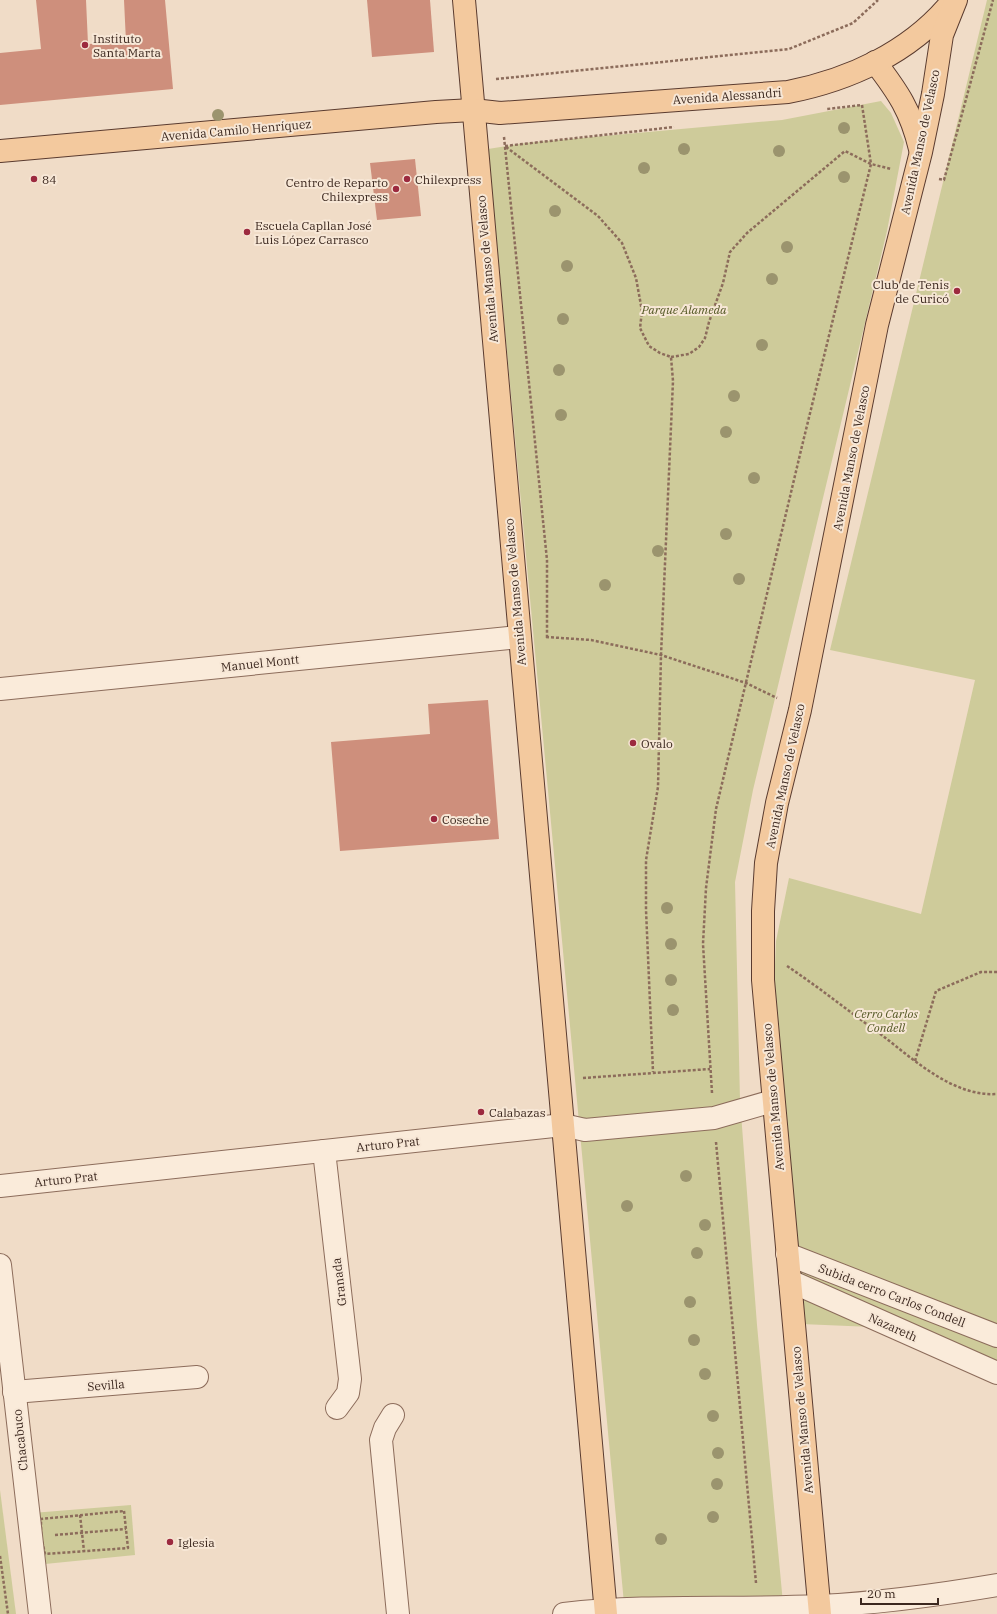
<svg xmlns="http://www.w3.org/2000/svg" width="997" height="1614" font-family="'IBM Plex Serif',serif">
<rect width="100%" height="100%" fill="#f0dcc7"/>
<g fill="#cecb9a">
<polygon points="987,0 997,0 997,1381 872,1327 801,1324 796,1217 773,1013 776,941 789,878 921,914 975,680 830,650"/>
<polygon points="881,101 891,113 904,142 887,231 753,790 735,882 740,1100 757,1325 784,1614 625,1614 488,149 526,143 782,120"/>
<polygon points="0,1490 16,1614 0,1614"/>
<polygon points="131,1505 135,1555 25,1566 20,1514"/>
</g>
<g fill="#ce8f7c">
<polygon points="36,0 86,0 88,44 126,42 124,0 165,0 173,89 0,105 0,53 41,49"/>
<polygon points="367,0 430,0 434,52 372,57"/>
<polygon points="415,159 421,216 377,220 370,163"/>
<polygon points="488,700 499,839 340,851 331,742 430,734 428,704"/>
</g>
<g fill="none" stroke-linecap="round" stroke-linejoin="round">
<defs>
<g id="minor">
<polyline points="0,689 519,637"/>
<polyline points="324,1151 350,1379 348,1393 337,1408"/>
<polyline points="0,1186 563,1125 585,1130 714,1118 773,1101"/>
<polyline points="787,1254 997,1336"/>
<polyline points="0,1265 40,1614"/>
<polyline points="790,1281 997,1373"/>
<polyline points="14,1392 197,1377"/>
<polyline points="393,1415 385,1428 381,1440 398,1614"/>
<path d="M564 1614C648 1604 734 1610 819 1606 879 1603 938 1595 997 1585"/>
</g>
<g id="major">
<polyline points="464,0 606,1614"/>
<path d="M875 62C898 92 911 111 920 149"/>
<path d="M0 151 436 112 473 110 500 113 788 92C849 80 909 53 950 4"/>
<polyline points="820,1614 763,980 763,911 766,863 777,803 800,710 877,325 921,152 933,94 942,35 956,0"/>
</g>
</defs>
<use href="#minor" stroke="#8c6c5b" stroke-width="24"/>
<use href="#major" stroke="#5a3b2f" stroke-width="24"/>
<g stroke="#8c6c5b" stroke-width="2.5" stroke-dasharray="3 2" stroke-linecap="butt">
<polyline points="496,79 789,49 853,23 878,0"/>
<polyline points="504,137 547,560 547,638"/>
<polyline points="505,146 674,127"/>
<polyline points="506,147 598,216 622,243 636,278 642,311 640,328 649,346 660,353 671,357 673,381 661,655 658,787 646,860 646,910 653,1072"/>
<polyline points="939,179 944,180 993,0"/>
<polyline points="671,357 689,354 699,347 705,338 709,322 723,283 730,252 747,233 845,151 871,164 891,169"/>
<polyline points="546,637 591,640 661,655 746,683 777,698"/>
<path d="M787 966C820 988 851 1013 883 1036 914 1060 954 1097 997 1094"/>
<polyline points="915,1061 936,991 981,972 997,972"/>
<polyline points="583,1078 710,1069"/>
<polyline points="712,1093 703,944 706,888 716,809 802,446 871,164 862,105 827,109"/>
<polyline points="716,1142 756,1583"/>
<polygon points="124,1511 128,1548 45,1554 41,1536 41,1519"/>
<polyline points="80,1515 84,1551"/>
<polyline points="55,1535 126,1529"/>
<polyline points="0,1556 8,1614"/>
</g>
<use href="#minor" stroke="#faebda" stroke-width="22"/>
<use href="#major" stroke="#f3c99e" stroke-width="22"/>
</g>
<g fill="#9b946e">
<circle cx="218" cy="115" r="6"/>
<circle cx="844" cy="128" r="6"/>
<circle cx="684" cy="149" r="6"/>
<circle cx="779" cy="151" r="6"/>
<circle cx="644" cy="168" r="6"/>
<circle cx="844" cy="177" r="6"/>
<circle cx="555" cy="211" r="6"/>
<circle cx="787" cy="247" r="6"/>
<circle cx="567" cy="266" r="6"/>
<circle cx="772" cy="279" r="6"/>
<circle cx="563" cy="319" r="6"/>
<circle cx="762" cy="345" r="6"/>
<circle cx="559" cy="370" r="6"/>
<circle cx="734" cy="396" r="6"/>
<circle cx="561" cy="415" r="6"/>
<circle cx="726" cy="432" r="6"/>
<circle cx="754" cy="478" r="6"/>
<circle cx="726" cy="534" r="6"/>
<circle cx="658" cy="551" r="6"/>
<circle cx="739" cy="579" r="6"/>
<circle cx="605" cy="585" r="6"/>
<circle cx="667" cy="908" r="6"/>
<circle cx="671" cy="944" r="6"/>
<circle cx="671" cy="980" r="6"/>
<circle cx="673" cy="1010" r="6"/>
<circle cx="686" cy="1176" r="6"/>
<circle cx="627" cy="1206" r="6"/>
<circle cx="705" cy="1225" r="6"/>
<circle cx="697" cy="1253" r="6"/>
<circle cx="690" cy="1302" r="6"/>
<circle cx="694" cy="1340" r="6"/>
<circle cx="705" cy="1374" r="6"/>
<circle cx="713" cy="1416" r="6"/>
<circle cx="718" cy="1453" r="6"/>
<circle cx="717" cy="1484" r="6"/>
<circle cx="713" cy="1517" r="6"/>
<circle cx="661" cy="1539" r="6"/>
</g>
<g fill="#9c2a3f" stroke="#f7e7d6" stroke-width="1.5">
<circle cx="85" cy="45" r="4"/>
<circle cx="34" cy="179" r="4"/>
<circle cx="407" cy="179" r="4"/>
<circle cx="396" cy="189" r="4"/>
<circle cx="247" cy="232" r="4"/>
<circle cx="957" cy="291" r="4"/>
<circle cx="633" cy="743" r="4"/>
<circle cx="434" cy="819" r="4"/>
<circle cx="481" cy="1112" r="4"/>
<circle cx="170" cy="1542" r="4"/>
</g>
<g text-anchor="middle" dominant-baseline="central" stroke-width="4" stroke-linejoin="round" paint-order="stroke">
<g font-size="12" fill="#3c281f" stroke="#f7e7d6" text-anchor="start">
<text x="93" y="38">Instituto<tspan x="93" dy="14">Santa Marta</tspan></text>
<text x="42" y="179">84</text>
<text x="415" y="179">Chilexpress</text>
<text x="388" y="182" text-anchor="end">Centro de Reparto<tspan x="388" dy="14">Chilexpress</tspan></text>
<text x="255" y="225">Escuela Capllan José<tspan x="255" dy="14">Luis López Carrasco</tspan></text>
<text x="949" y="284" text-anchor="end">Club de Tenis<tspan x="949" dy="14">de Curicó</tspan></text>
<text x="641" y="743">Ovalo</text>
<text x="442" y="819">Coseche</text>
<text x="489" y="1112">Calabazas</text>
<text x="178" y="1542">Iglesia</text>
</g>
<g font-size="12" fill="#3c281f" stroke="#f7e7d6">
<text transform="translate(727 96) rotate(-4)">Avenida Alessandri</text>
<text transform="translate(236 130) rotate(-5)">Avenida Camilo Henríquez</text>
<text transform="translate(920 142) rotate(-78)">Avenida Manso de Velasco</text>
<text transform="translate(487 269) rotate(-95)">Avenida Manso de Velasco</text>
<text transform="translate(851 458) rotate(-79)">Avenida Manso de Velasco</text>
<text transform="translate(515 592) rotate(-95)">Avenida Manso de Velasco</text>
<text transform="translate(260 663) rotate(-6)">Manuel Montt</text>
<text transform="translate(785 776) rotate(-78)">Avenida Manso de Velasco</text>
<text transform="translate(773 1097) rotate(-95)">Avenida Manso de Velasco</text>
<text transform="translate(388 1144) rotate(-6)">Arturo Prat</text>
<text transform="translate(66 1179) rotate(-6)">Arturo Prat</text>
<text transform="translate(339 1282) rotate(-97)">Granada</text>
<text transform="translate(892 1295) rotate(21)">Subida cerro Carlos Condell</text>
<text transform="translate(893 1327) rotate(24)">Nazareth</text>
<text transform="translate(106 1385) rotate(-5)">Sevilla</text>
<text transform="translate(802 1420) rotate(-95)">Avenida Manso de Velasco</text>
<text transform="translate(20 1440) rotate(-96)">Chacabuco</text>
</g>
<g font-size="12" font-style="italic" fill="#555926" stroke="#f7e7d6">
<text x="684" y="309">Parque Alameda</text>
<text x="886" y="1013">Cerro Carlos<tspan x="886" dy="14">Condell</tspan></text>
</g>
</g>
<path d="M861 1598v6h77v-6" fill="none" stroke="#3c281f" stroke-width="2"/>
<text x="867" y="1598" font-size="12" fill="#3c281f" stroke="#f7e7d6" stroke-width="3" paint-order="stroke">20 m</text>
</svg>
